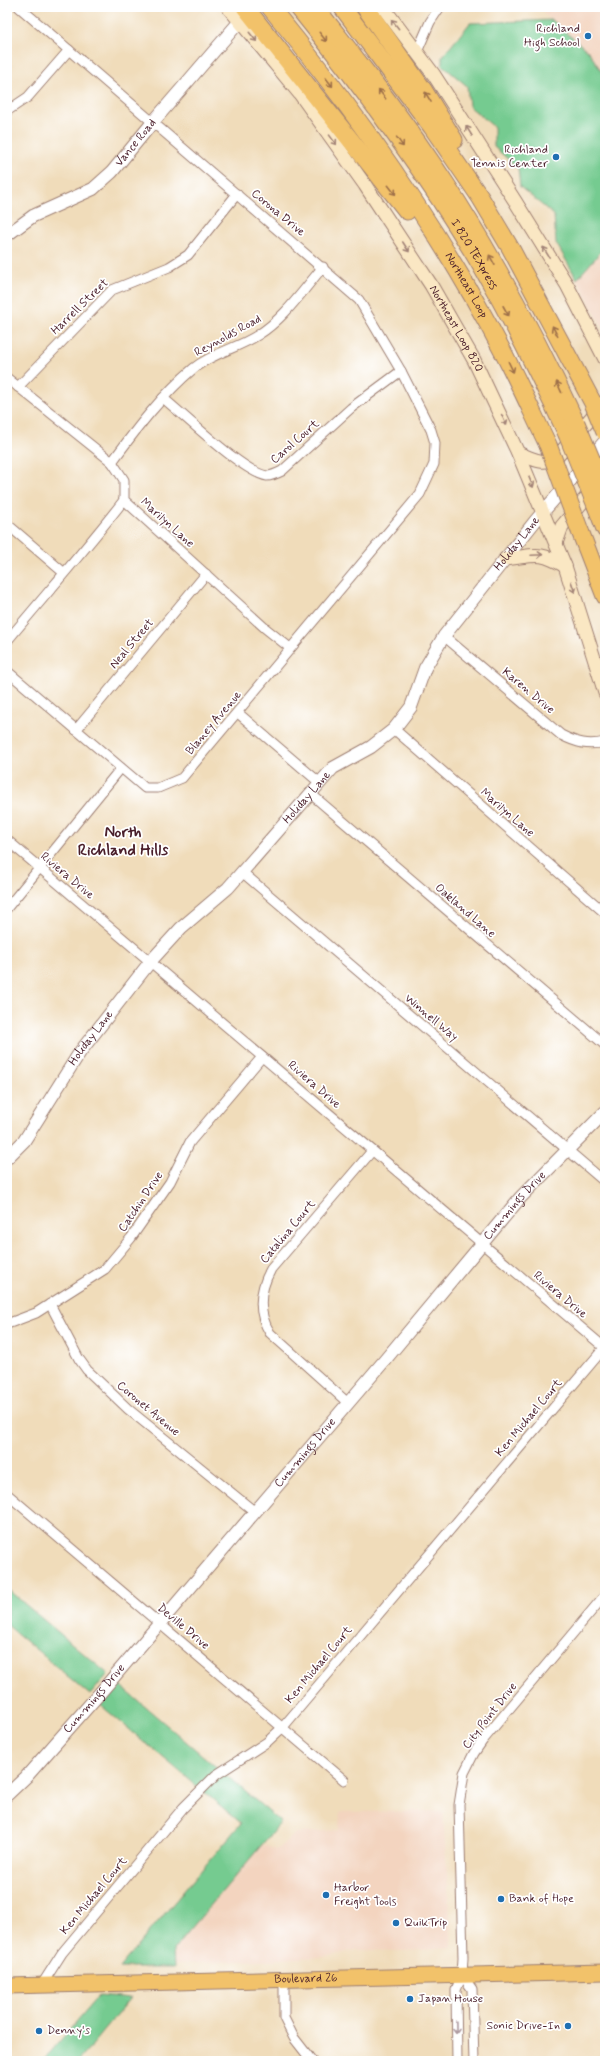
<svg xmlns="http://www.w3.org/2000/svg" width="612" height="2068" font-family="Mynerve,sans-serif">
<rect width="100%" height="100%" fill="#fff"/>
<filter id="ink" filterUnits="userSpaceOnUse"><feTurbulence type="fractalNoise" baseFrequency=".025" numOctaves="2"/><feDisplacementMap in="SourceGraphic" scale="8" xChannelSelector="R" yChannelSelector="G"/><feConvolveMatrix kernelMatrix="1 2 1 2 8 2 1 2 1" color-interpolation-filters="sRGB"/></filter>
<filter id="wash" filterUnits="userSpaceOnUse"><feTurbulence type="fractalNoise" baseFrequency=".012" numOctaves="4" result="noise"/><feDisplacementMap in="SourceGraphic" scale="16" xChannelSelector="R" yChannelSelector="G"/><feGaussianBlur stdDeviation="0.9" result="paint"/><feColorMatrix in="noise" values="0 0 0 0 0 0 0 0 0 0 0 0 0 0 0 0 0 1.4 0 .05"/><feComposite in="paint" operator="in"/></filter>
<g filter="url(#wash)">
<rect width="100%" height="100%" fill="#f0dcba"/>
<g fill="#f3d4bf">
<polygon points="548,7 605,7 605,77 589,52 543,13"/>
<polygon points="605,247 605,332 577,279"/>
<polygon points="443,1811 452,1948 407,1951 355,1950 326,1957 174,1964 173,1950 262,1844 276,1850 296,1833 339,1830 340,1812"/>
</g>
<g fill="#75cb90" stroke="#60755e">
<polygon points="552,20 589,52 605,77 605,247 577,279 556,243 554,215 520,187 518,168 494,147 494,127 469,106 467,86 442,65 442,57 470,23"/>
<polygon points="7,1589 108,1674 90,1695 7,1625"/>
<polygon points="116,1682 281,1822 173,1950 174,1968 119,1968 241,1823 98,1703"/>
<polygon points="99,1995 131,1998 78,2061 43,2061"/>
</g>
</g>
<g filter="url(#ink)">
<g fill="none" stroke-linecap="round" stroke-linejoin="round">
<defs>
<g id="minor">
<polyline points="417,52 430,22 440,7"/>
<polyline points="7,111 28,97 69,50"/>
<polyline points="7,378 112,462 124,480 124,500 265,628 290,648"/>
<polyline points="18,387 112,290 169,267 188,255 237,194"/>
<path d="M163 398C184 415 244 473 267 476 272 476 278 473 282 471L351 408 401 371"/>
<path d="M112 462C137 428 162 395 194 368 213 353 238 348 258 335 285 318 303 290 323 267"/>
<polyline points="7,524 63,572"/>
<path d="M444 636 561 735C577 743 588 746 605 742"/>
<path d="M7 641C46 594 87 548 124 500"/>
<polyline points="7,671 145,788 158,788 182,778 420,494 434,464 435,443 431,430 401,371 359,300 19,7"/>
<polyline points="238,713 320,783"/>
<polyline points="394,729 605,913"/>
<polyline points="76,730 206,574"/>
<polyline points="311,794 605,1045"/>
<polyline points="7,840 605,1348"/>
<polyline points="242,872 605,1182"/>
<polyline points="7,908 121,768"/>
<polyline points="50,1304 79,1359 87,1370 128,1409 255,1512"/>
<polyline points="7,1324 36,1313 105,1269 131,1238 170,1182 190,1142 262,1057"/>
<path d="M348 1403 270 1333C257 1312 259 1291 271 1269L372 1151"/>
<polyline points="7,1494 344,1780"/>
<polyline points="462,1975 472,1989 474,2061"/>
<polyline points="284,1980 284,2018 294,2038 312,2061"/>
<polyline points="41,1986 62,1953 183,1808 216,1775 267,1742 283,1727 605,1347"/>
<polyline points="457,2061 456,1990 462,1975 463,1958 459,1805 464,1773 474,1753 483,1740 605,1595"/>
</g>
<g id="tertiary">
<path id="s1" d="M7 235 33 216 93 189 112 172 153 122 240 21"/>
<path id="s2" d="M7 1158 24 1141 80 1052 150 962 181 928 228 888 333 768 371 747 394 729 411 707 425 668 444 636 536 520 605 441"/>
<path id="s3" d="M7 1795 26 1777 100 1693 385 1360 520 1198 605 1112"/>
</g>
<g id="secondary">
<path id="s4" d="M228 7 300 94 365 185 431 285 474 360 518 453 565 566 605 693"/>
<polyline points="383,7 434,75 515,201 567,285 605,359"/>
<path d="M518 453C531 458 541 465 555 459L605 402"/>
<polyline points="556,543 562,526 595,487"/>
<path d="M505 559C535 556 538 550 565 566"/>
</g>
<g id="primary">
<path id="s5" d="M7 1986 605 1972"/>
</g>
<g id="motorway">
<polyline points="245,7 407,211"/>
<path id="s6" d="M270 7C358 114 439 229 503 352 519 383 533 414 548 445"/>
<path id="s7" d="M298 7C364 89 427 174 480 264 512 319 540 376 567 434"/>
<path d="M315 7C361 64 406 123 446 184 495 260 538 341 576 423"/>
<polyline points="342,7 432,127 480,197 511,249 593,403"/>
<polyline points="365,7 424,91 454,140"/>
<polyline points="597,508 605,529"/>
<polyline points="580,531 605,596"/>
</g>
</defs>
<use href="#minor" stroke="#9d7e72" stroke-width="11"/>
<use href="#tertiary" stroke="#9d7e72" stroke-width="14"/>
<use href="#secondary" stroke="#9d7e72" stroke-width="15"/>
<use href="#primary" stroke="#9d7e72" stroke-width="17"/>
<use href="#motorway" stroke="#9d7e72" stroke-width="19"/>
<use href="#minor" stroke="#fff" stroke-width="9"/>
<use href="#tertiary" stroke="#fff" stroke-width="12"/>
<use href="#secondary" stroke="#fae7c3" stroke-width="13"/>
<use href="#primary" stroke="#f2c26a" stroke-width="15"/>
<use href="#motorway" stroke="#f2c26a" stroke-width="17"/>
<defs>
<g id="motorway-bridge">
<polyline points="593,403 605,432"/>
<polyline points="576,423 605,492"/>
<polyline points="567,434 597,508"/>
<polyline points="548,445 580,531"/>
</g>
</defs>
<use href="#motorway-bridge" stroke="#9d7e72" stroke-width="19" stroke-linecap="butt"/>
<use href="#motorway-bridge" stroke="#f2c26a" stroke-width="17"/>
</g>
<defs><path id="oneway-shaft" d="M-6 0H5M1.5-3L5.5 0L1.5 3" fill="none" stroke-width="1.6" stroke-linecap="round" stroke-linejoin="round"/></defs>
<g stroke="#a28377">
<use href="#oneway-shaft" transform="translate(395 24) rotate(-128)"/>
<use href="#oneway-shaft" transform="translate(253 37) rotate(51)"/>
<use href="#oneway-shaft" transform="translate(469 131) rotate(-122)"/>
<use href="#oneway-shaft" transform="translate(333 140) rotate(54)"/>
<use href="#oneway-shaft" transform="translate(406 247) rotate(57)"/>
<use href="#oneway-shaft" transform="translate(546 252) rotate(-122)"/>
<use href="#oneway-shaft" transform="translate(504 420) rotate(66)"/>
<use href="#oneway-shaft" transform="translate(531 482) rotate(67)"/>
<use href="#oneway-shaft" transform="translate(537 555) rotate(-3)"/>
<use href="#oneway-shaft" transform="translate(573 587) rotate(71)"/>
</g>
<g stroke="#9e704a">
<use href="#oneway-shaft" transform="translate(323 37) rotate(51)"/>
<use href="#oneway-shaft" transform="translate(329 82) rotate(52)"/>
<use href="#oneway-shaft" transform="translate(382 94) rotate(-127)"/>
<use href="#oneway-shaft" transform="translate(428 97) rotate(-121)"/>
<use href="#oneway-shaft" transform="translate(400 142) rotate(55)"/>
<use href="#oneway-shaft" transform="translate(392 190) rotate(52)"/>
<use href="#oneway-shaft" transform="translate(492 260) rotate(-119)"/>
<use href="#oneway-shaft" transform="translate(506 311) rotate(61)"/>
<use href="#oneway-shaft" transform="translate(555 331) rotate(-117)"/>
<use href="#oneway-shaft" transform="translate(511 367) rotate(64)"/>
<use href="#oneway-shaft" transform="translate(559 387) rotate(-115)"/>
</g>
<use stroke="#ae9aa0" href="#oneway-shaft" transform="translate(456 2027) rotate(89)"/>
</g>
<g fill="#1f6fb2" stroke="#fff" stroke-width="1.5">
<circle cx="588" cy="36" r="4"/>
<circle cx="556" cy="157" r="4"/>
<circle cx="326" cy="1895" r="4"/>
<circle cx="501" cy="1899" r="4"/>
<circle cx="396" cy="1923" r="4"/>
<circle cx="410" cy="1999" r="4"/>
<circle cx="568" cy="2026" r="4"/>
<circle cx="39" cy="2031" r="4"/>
</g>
<g text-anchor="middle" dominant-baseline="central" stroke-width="3.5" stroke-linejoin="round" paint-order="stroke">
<g font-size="12" fill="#4a1f2b" stroke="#fff" text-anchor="start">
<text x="580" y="29" text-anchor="end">Richland<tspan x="580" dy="14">High School</tspan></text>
<text x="548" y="150" text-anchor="end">Richland<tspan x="548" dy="14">Tennis Center</tspan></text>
<text x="334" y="1888">Harbor<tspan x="334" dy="14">Freight Tools</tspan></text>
<text x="509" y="1899">Bank of Hope</text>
<text x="404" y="1923">QuikTrip</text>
<text x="418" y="1999">Japan House</text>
<text x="560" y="2026" text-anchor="end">Sonic Drive-In</text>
<text x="47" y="2031">Denny's</text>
</g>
<g font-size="12" fill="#4a1f2b" stroke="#fff">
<text stroke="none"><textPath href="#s1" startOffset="161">Vance Road</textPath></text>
<text transform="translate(278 213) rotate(40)">Corona Drive</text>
<text stroke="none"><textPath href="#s7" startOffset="304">I 820 TEXpress</textPath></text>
<text stroke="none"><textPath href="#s6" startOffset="341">Northeast Loop</textPath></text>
<text transform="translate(80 307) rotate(-44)">Harrell Street</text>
<text stroke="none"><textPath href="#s4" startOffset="395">Northeast Loop 820</textPath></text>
<text transform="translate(228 336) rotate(-29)">Reynolds Road</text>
<text transform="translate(295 442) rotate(-41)">Carol Court</text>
<text transform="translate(167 523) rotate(42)">Marilyn Lane</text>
<text stroke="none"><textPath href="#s2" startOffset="807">Holiday Lane</textPath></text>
<text transform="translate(132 644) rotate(-50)">Neal Street</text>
<text transform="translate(528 691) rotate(40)">Karen Drive</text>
<text transform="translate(214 723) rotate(-50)">Blaney Avenue</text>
<text stroke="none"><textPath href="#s2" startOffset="471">Holiday Lane</textPath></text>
<text transform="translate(507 813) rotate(41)">Marilyn Lane</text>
<text transform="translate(67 876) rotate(40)">Riviera Drive</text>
<text transform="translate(465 911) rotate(41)">Oakland Lane</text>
<text transform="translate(431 1018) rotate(40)">Winnell Way</text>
<text stroke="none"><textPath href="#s2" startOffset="147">Holiday Lane</textPath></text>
<text transform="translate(314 1085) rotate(41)">Riviera Drive</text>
<text transform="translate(141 1202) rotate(-56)">Catchin Drive</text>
<text stroke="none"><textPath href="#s3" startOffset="778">Cummings Drive</textPath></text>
<text transform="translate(288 1232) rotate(-50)">Catalina Court</text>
<text transform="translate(560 1295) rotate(40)">Riviera Drive</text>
<text transform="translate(148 1409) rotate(40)">Coronet Avenue</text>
<text transform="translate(529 1418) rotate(-50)">Ken Michael Court</text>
<text stroke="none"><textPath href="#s3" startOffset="454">Cummings Drive</textPath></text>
<text transform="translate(183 1627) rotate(40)">Deville Drive</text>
<text transform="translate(319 1665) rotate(-50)">Ken Michael Court</text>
<text stroke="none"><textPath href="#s3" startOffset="130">Cummings Drive</textPath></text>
<text transform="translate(490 1716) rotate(-52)">City Point Drive</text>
<text transform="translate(94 1896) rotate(-50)">Ken Michael Court</text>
<text stroke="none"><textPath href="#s5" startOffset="299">Boulevard 26</textPath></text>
</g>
<g font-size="16" font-weight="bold" fill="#4a1f2b" stroke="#fff">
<text x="123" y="832">North<tspan x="123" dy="18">Richland Hills</tspan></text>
</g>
</g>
<rect width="612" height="2068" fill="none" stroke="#fff" stroke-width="24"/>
</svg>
